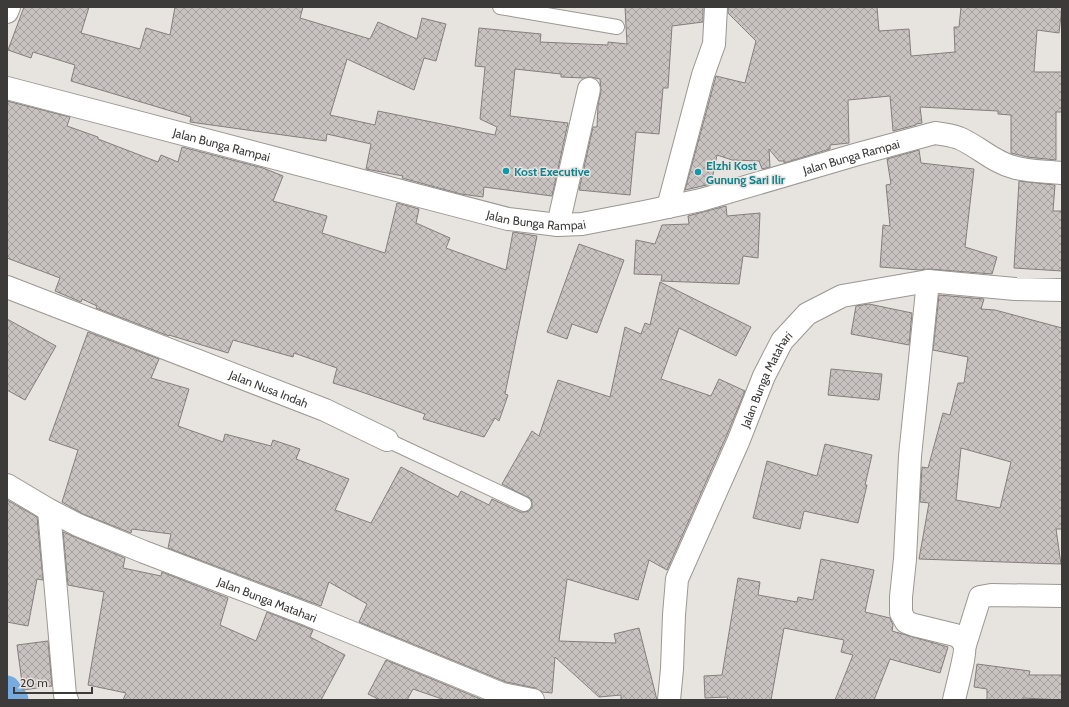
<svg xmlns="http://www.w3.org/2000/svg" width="1069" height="707" font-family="Cabin,sans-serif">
<defs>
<pattern id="building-cross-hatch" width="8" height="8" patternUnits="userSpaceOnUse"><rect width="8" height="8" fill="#c8c2c0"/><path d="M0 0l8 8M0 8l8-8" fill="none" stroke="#a49f9d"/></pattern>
</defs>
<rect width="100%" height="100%" fill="#e7e3df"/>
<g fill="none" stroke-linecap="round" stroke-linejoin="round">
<polyline stroke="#75abdf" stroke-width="27" points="7,689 15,700"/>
</g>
<g fill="url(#building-cross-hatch)" stroke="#847f7d" fill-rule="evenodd">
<polygon points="24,7 89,7 81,33 140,49 146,28 170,35 175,7 303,7 300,18 370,39 378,22 417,39 422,18 446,24 436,61 424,58 414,90 347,59 330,115 375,125 378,111 495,135 497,127 480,119 485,67 475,66 479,28 541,34 540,42 608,45 608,42 627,44 625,7 703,7 703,22 672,26 668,88 663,88 659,134 636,132 630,195 579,190 593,127 597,127 598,105 601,91 600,79 591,77 584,78 561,77 561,74 515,69 510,116 568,123 552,196 484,187 483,197 461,194 402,178 403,176 366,169 371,144 327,134 326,141 190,122 191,117 71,81 75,65 33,52 31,58 8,50"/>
<polygon points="728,7 877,7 879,31 909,29 911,56 955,52 954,27 959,27 961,7 1062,7 1059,33 1037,30 1034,72 1062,72 1062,112 1056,112 1056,160 1027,157 1011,153 1011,115 998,114 998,111 920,107 922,123 916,124 916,125 893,131 890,96 848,100 849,143 830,145 830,149 784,163 784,161 779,161 769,149 770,167 762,169 759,161 732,160 717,155 711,184 685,190 716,76 745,83 756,41 728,13"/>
<polygon points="7,101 70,117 67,126 98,137 98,139 158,162 161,155 178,162 182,147 263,168 283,176 273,201 327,216 322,233 385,253 397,203 419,209 416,223 450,238 446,248 506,270 513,232 537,236 505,394 508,395 499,421 495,418 484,437 423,419 425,414 356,390 333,383 337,368 294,353 293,357 233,340 228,353 169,335 169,336 96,308 97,306 82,299 81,302 55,291 60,278 7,258"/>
<polygon points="919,150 921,163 974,169 965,247 997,257 992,274 929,269 920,270 880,267 883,225 890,226 886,185 891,184 887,159"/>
<polygon points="1019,181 1055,185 1053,211 1062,211 1062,271 1014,268"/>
<polygon points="726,206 727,216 760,213 758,258 743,256 739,284 661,281 662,275 634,274 636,240 655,244 662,225 689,224 688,216"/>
<polygon points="579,244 624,260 597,333 572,324 567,339 547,332"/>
<polygon points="660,282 751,327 736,356 679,328 661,379 711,396 719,379 745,391 726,437 667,570 649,560 638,600 567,579 559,641 616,643 614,634 639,628 657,700 621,700 621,695 599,697 555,657 552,693 542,692 535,688 506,682 359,622 367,604 329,582 321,606 168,548 171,534 132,529 131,533 83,514 62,502 78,450 49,440 88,332 159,359 151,378 189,389 178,426 223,442 225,434 271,446 273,440 300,449 296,459 349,479 335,510 371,523 401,467 458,497 461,491 489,505 492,499 520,512 524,512 529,511 532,507 532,503 531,499 502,484 532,431 539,436 558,380 610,397 625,327 641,334 645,323 650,325"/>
<path d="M939 295 984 299 981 309 995 310 1062 328V529H1056L1061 564 919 559 929 503 920 502 922 467 928 468 943 413 950 415 958 383H964L968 357 933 350ZM961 448 1011 462 1000 508 956 500Z"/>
<polygon points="869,304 912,313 909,345 851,334 856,306"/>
<polygon points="7,319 56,346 25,400 7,390"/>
<polygon points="831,369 882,374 879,400 828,395"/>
<polygon points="825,444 872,455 865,485 867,485 858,523 804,511 800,529 753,518 767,461 817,476"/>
<polygon points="7,500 37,517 43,580 37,579 28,626 7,622"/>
<polygon points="63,532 125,558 123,568 161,576 162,572 228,598 220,625 256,641 267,612 313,630 310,637 345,655 321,700 123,700 126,693 88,685 104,592 68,585"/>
<polygon points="821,559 874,570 865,612 890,618 893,625 892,631 948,647 940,673 890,659 874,700 835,700 853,655 841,652 844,640 784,628 771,700 728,700 727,697 705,698 704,676 722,675 738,578 760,582 758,595 797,602 798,597 813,600"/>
<polygon points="48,641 52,686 23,690 17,645"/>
<polygon points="386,660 483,700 445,700 413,689 407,700 380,700 368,694"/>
<polygon points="977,664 1030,671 1029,675 1062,675 1062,700 1023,698 1023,700 987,700 987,689 974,687"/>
</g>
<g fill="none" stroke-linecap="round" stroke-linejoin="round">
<defs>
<g id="service">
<polyline points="500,7 617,27"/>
<polyline points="387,440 524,504"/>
</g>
<g id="minor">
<polyline points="7,12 9,7"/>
<path id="s1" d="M7 88 508 219 558 225 582 224 644 212 701 200 858 154 935 133C943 134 951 135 959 138 978 146 993 162 1013 167 1028 172 1046 171 1062 173"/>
<polyline points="668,207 703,75 714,44 716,7"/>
<polyline points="558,225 589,89"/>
<path d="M928 281 910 456 905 559 901 597V613L906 622 914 625 955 635C959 637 962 639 964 644 967 651 956 690 954 700"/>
<path id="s2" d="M7 287 325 410 387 440"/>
<path id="s3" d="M7 485 49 510 78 525 144 552 309 615 502 694 533 700"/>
<polyline points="49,510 65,695 67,700"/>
<polyline points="965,645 980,597 991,595 1062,596"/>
<path id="s4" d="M669 700 672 669 674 615 677 579 738 442 764 376 782 341 807 314 842 296 928 281 1015 289 1062 290"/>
</g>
</defs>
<use href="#service" stroke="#9b9793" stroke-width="16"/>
<use href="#minor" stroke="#9b9793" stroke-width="24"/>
<use href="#service" stroke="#fff" stroke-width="14"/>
<use href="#minor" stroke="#fff" stroke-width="22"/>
</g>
<g fill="#0f9aa8" stroke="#e7e3df" stroke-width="1.5">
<circle cx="506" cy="171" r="4"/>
<circle cx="698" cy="172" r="4"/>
</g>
<g text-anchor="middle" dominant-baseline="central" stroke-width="3" stroke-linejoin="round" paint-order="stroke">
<g font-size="12" fill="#3d3b3a" stroke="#e7e3df">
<text stroke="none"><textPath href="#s1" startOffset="222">Jalan Bunga Rampai</textPath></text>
<text stroke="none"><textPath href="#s1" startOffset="870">Jalan Bunga Rampai</textPath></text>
<text stroke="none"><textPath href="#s1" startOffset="546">Jalan Bunga Rampai</textPath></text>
<text stroke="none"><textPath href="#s4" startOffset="340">Jalan Bunga Matahari</textPath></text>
<text stroke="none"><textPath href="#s2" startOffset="281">Jalan Nusa Indah</textPath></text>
<text stroke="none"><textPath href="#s3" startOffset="285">Jalan Bunga Matahari</textPath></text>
</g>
<g font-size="12" font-weight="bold" fill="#0d838f" stroke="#e7e3df" text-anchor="start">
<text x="706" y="165">Elzhi Kost<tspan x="706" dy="14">Gunung Sari Ilir</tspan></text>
<text x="514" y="171">Kost Executive</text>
</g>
</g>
<rect width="1069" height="707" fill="none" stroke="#3d3b3a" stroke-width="16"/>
<path d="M14 687v6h78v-6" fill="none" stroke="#3d3b3a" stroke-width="2"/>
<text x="20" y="687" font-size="12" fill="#3d3b3a" stroke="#e7e3df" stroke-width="3" paint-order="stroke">20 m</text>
</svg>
